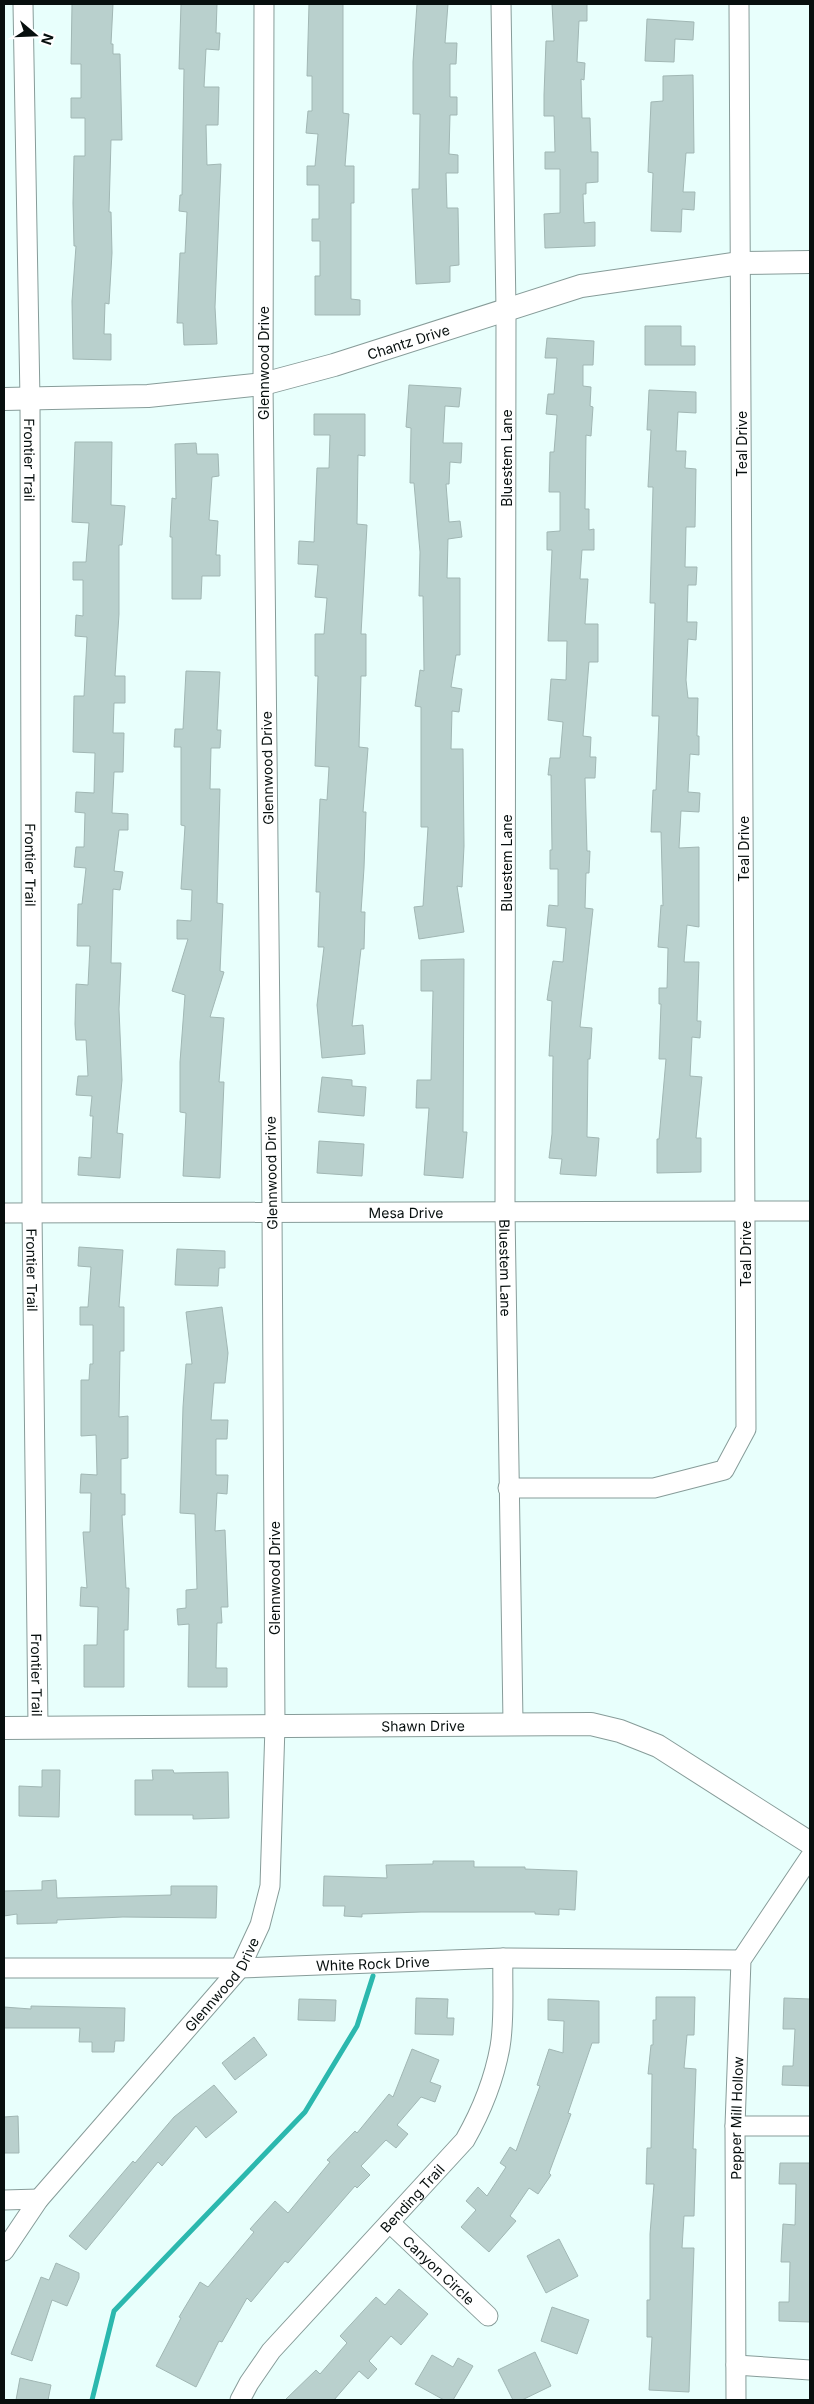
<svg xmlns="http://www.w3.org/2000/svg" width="814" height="2404" font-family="Inter,sans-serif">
<rect width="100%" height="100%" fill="#e8fffc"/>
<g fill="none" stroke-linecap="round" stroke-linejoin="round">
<polyline stroke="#2bb8ae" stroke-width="5" points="92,2400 114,2311 305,2112 357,2026 373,1976"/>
</g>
<g fill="#b9d0cd" stroke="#a1b7b4">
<polygon points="72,4 113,4 111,44 113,44 113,54 120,54 122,140 111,140 109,212 111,212 112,253 109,304 105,303 104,334 111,334 111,360 73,359 72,301 76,246 74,246 73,203 74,156 85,156 85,118 71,118 71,98 81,98 81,64 71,64"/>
<polygon points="181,4 217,4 216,33 220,33 219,50 206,49 204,87 219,87 218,125 206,125 207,165 221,164 215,307 217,344 184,345 183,323 177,323 180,253 185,253 187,212 179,211 180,195 182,195 184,69 179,69"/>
<polygon points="309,4 343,4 343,113 349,114 345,166 354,166 354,203 351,203 351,299 360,300 360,315 315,315 315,276 320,276 320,241 312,241 312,219 319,219 319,185 307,185 307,166 315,166 318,134 306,133 308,111 312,111 312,76 307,76"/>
<polygon points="417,4 448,4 445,43 457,43 456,64 450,64 450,97 457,97 457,115 450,115 449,154 458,155 458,173 446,173 447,208 458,208 459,265 450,266 450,282 416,284 412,189 419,189 420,114 413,114 413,62"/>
<polygon points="552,4 587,4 587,21 579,21 577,62 585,63 584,80 581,79 582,118 590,118 591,152 598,152 598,182 586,183 586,194 583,194 584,223 595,222 595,246 545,248 544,214 560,213 560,169 545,169 545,152 555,152 554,116 544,116 544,95 546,41 554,41"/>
<polygon points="647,19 694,22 693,40 675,39 674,62 645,61"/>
<polygon points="693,75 694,153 686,153 683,192 695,192 694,210 682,209 681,232 651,231 653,173 648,172 651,102 663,101 663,76"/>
<polygon points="645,326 681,326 681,346 695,346 695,365 645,365"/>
<polygon points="547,338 594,341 593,365 583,365 583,386 591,387 590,406 593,407 591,436 586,435 585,509 589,509 589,530 594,529 594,550 582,550 580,579 588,579 585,624 598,624 598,662 589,662 583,736 591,737 590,757 596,757 595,778 585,778 587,851 590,851 589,873 586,873 585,908 593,909 580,1027 592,1028 590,1059 588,1059 587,1137 599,1138 596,1176 560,1174 562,1159 549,1158 552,1134 553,1056 549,1056 552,1001 547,1000 553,961 563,962 566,928 547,926 549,905 558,906 558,869 550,869 550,850 552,850 551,775 548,775 550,758 560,758 563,722 548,720 551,679 566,680 567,641 548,641 552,550 547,550 547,532 560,531 560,492 549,492 550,452 554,452 557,415 546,414 548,394 554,394 557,358 545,358"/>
<polygon points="409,385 461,388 459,407 445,406 443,443 462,443 461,463 450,462 449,484 446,484 449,522 460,521 462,537 448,539 447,578 460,578 460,655 456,655 451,687 462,689 459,712 452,711 451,749 463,749 464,846 462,887 457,886 464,932 419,939 414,907 423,906 428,827 421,827 421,707 415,706 420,670 424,671 423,596 419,596 420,552 414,483 410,483 411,428 406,427"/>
<polygon points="649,390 696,392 696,413 678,412 676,451 686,451 685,468 696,469 695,527 686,527 685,567 697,567 696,585 688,585 687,622 697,622 696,640 688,639 686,680 688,698 698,698 697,736 699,736 699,755 690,754 688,792 700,793 699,812 681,811 679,848 699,847 699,927 687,925 684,962 699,962 697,1021 701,1021 700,1038 692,1037 690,1076 702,1077 696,1138 701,1138 701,1172 657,1173 657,1139 659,1139 666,1059 659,1059 661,1004 659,1004 659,988 667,988 668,948 658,947 661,905 663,906 661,832 651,832 653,790 656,790 659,716 652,716 655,603 650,603 653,487 648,487 651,430 647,430"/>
<polygon points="314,414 365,414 365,456 358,455 357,524 367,525 361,634 366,634 366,676 361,676 359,747 368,748 363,812 366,812 364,868 361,912 365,912 364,949 361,949 352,1026 363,1025 365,1054 322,1058 317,1005 324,947 318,947 320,892 316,892 320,799 327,800 329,767 315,766 318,676 315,676 315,634 324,634 327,598 315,597 318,565 298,564 299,541 314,542 317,468 329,468 330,435 314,435"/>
<polygon points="75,442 112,442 111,505 125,506 122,545 119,545 119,614 115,676 125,676 125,703 114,703 113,733 124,733 123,772 114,772 112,813 128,814 128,830 119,830 114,871 123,872 120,890 113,889 111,963 121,963 119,1009 122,1080 117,1133 123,1134 120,1178 78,1175 79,1157 91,1158 93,1116 90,1116 92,1096 76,1095 78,1076 88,1076 86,1040 76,1040 75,1024 76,984 88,985 90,946 77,946 78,904 82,904 86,868 74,867 76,847 84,847 85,813 75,812 76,792 94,793 95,753 73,752 74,696 84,696 87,637 75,636 76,615 83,616 83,580 73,580 73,562 86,562 89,523 72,522"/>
<polygon points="196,443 197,454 218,454 219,476 212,477 209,520 218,521 216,555 220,555 220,576 202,576 201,599 172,599 172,537 170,537 172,498 176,499 175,444"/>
<polygon points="186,671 220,672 217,730 221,730 220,748 211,748 210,789 220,789 217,903 223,904 220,971 224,972 210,1017 224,1018 219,1082 224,1082 220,1178 183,1176 186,1113 180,1112 180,1062 185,995 172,991 188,939 177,939 177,920 191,921 192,890 181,889 185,826 181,825 181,747 174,747 175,729 183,729"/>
<polygon points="464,959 463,1132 467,1132 463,1178 424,1175 429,1108 416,1108 417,1080 431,1080 433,991 421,991 421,960"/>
<polygon points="322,1077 352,1080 352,1086 366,1087 364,1116 318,1112"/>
<polygon points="319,1141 364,1144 362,1176 317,1173"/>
<polygon points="79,1247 123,1250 119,1307 124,1307 124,1351 120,1351 119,1417 128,1416 128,1458 121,1459 121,1494 125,1494 125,1515 122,1515 126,1588 129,1588 128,1630 124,1630 124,1687 84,1687 84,1645 97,1645 98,1607 80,1606 81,1587 87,1588 83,1532 90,1532 91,1493 80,1493 81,1474 97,1475 96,1435 81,1436 81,1380 89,1380 90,1364 93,1364 93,1325 80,1325 80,1307 88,1307 91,1267 78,1266"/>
<polygon points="177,1249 225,1251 225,1268 219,1268 218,1286 175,1285"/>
<polygon points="222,1307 228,1353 225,1383 214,1383 211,1420 228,1420 227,1439 216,1439 216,1475 228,1475 227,1494 217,1493 215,1531 225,1530 228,1607 221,1607 222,1623 217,1623 216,1668 227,1668 227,1687 188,1687 189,1624 178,1625 177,1609 186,1608 186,1590 197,1589 195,1514 180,1513 183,1407 186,1364 192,1364 186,1312"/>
<polygon points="42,1770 60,1770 59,1817 19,1816 19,1786 42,1787"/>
<polygon points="152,1770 173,1770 174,1773 228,1772 229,1818 193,1819 193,1815 135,1815 135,1780 153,1780"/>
<polygon points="433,1861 474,1861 474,1867 525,1867 525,1869 577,1871 575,1910 559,1909 559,1915 535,1914 535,1912 421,1912 362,1914 362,1917 344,1916 345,1906 323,1906 324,1876 387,1878 386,1865 433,1864"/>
<polygon points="56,1880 57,1898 171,1895 171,1886 217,1886 216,1918 123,1917 57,1920 57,1923 17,1924 17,1914 4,1916 4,1891 42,1890 42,1881"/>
<polygon points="656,1997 695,1997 694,2035 687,2035 684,2068 696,2069 693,2149 696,2149 694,2216 684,2216 682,2248 694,2248 689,2392 649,2390 652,2337 647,2337 647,2300 650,2300 650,2234 654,2184 646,2184 647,2148 651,2148 652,2074 648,2074 651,2045 653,2045 653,2020 656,2020"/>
<polygon points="416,1998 448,1999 447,2018 454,2018 453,2035 415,2034"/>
<polygon points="784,1998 810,1999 810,2086 782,2085 783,2066 793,2066 795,2029 783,2029"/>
<polygon points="299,1999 336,2000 335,2021 298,2020"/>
<polygon points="548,1999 599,2001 599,2043 592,2043 568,2113 571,2114 549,2173 551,2175 538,2194 529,2188 510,2216 516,2221 489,2252 461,2227 476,2210 466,2201 478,2187 487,2196 506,2167 500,2163 510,2147 516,2151 540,2086 537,2085 549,2049 563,2053 564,2021 548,2020"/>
<polygon points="31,2006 125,2008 124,2041 115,2041 114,2052 92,2052 92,2042 79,2042 80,2028 4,2028 4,2007 31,2009"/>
<polygon points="254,2037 267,2055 235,2080 222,2063"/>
<polygon points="412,2049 439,2060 430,2082 441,2086 435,2102 421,2097 397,2125 408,2134 396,2148 386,2140 361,2166 370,2175 357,2188 355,2186 288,2263 285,2261 251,2302 247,2298 222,2342 219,2341 196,2387 156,2366 181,2318 179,2317 200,2282 208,2287 254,2232 250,2229 275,2201 288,2213 330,2162 327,2160 355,2131 357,2133 389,2094 393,2097"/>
<polygon points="214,2085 237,2112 206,2138 196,2126 162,2166 158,2162 86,2250 69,2236 133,2161 135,2163 174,2117"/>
<polygon points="18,2116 19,2153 4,2153 4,2117"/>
<polygon points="780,2163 810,2163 810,2322 779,2321 779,2302 789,2302 790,2262 781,2262 783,2224 795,2225 796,2184 779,2184"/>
<polygon points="559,2239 578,2276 546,2293 527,2256"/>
<polygon points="56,2263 79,2273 79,2278 67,2306 52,2300 32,2361 11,2354 41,2277 49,2280"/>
<polygon points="399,2289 428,2314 401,2345 391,2336 369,2361 377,2369 368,2379 359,2371 334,2400 285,2400 316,2370 320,2374 347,2343 340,2336 376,2297 385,2305"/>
<polygon points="552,2307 589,2320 577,2354 541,2341"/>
<polygon points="535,2352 551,2386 522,2400 513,2400 498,2370"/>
<polygon points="432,2355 453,2367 458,2358 473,2366 453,2400 444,2400 415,2384"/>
<polygon points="20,2378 51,2385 48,2400 16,2400"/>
</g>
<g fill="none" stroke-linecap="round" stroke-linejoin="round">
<defs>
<g id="minor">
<path id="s1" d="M23 4 30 400 32 1212 38 1726"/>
<path id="s2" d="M501 4 506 309 505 1211 513 1722"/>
<path id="s3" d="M4 1213 810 1211"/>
<polyline points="508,1488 654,1488 724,1470 746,1429 739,4"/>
<path id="s4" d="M4 1968H240L503 1958 741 1960"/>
<polyline points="735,2126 810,2126"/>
<polyline points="4,2200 39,2199"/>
<path id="s5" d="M390 2223 488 2316"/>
<path id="s6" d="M4 2251 39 2199 240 1968 260 1925 270 1886 275 1726 272 1211 263 384 264 4"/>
<polyline points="736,2365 810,2370"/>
<path id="s7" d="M240 2400 249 2383 271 2351 465 2140C482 2110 494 2080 500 2047 505 2018 502 1987 503 1958"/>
<path id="s8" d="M736 2400 735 2126 741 1960 810 1857"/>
</g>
<g id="tertiary">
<path id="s9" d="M4 399 148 396 263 384 334 365 581 286 740 263 810 262"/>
<path id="s10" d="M4 1728 591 1724 620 1731 658 1746 810 1843"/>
</g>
</defs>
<use href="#minor" stroke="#879c99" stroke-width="21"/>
<use href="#tertiary" stroke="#879c99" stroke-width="24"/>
<use href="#minor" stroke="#fff" stroke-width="19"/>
<use href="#tertiary" stroke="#fff" stroke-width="22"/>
</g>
<g text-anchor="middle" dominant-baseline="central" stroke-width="4" stroke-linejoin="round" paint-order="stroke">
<g font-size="14" fill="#070f0e" stroke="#fff">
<text stroke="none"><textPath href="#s9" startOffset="411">Chantz Drive</textPath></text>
<text transform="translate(263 363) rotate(-90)">Glennwood Drive</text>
<text transform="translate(741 444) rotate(-90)">Teal Drive</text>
<text transform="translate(506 458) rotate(-90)">Bluestem Lane</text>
<text stroke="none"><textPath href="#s1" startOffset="456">Frontier Trail</textPath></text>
<text transform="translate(267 768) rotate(-91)">Glennwood Drive</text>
<text transform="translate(743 849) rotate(-90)">Teal Drive</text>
<text transform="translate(506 863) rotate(-90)">Bluestem Lane</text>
<text stroke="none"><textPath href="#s1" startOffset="861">Frontier Trail</textPath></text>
<text transform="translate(271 1173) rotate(-91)">Glennwood Drive</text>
<text stroke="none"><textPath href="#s3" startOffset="402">Mesa Drive</textPath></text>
<text transform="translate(745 1254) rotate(-90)">Teal Drive</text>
<text stroke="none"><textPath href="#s2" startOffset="1264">Bluestem Lane</textPath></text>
<text stroke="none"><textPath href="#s1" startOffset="1266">Frontier Trail</textPath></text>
<text transform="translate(274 1578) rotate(-90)">Glennwood Drive</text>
<text stroke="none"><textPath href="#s1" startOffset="1671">Frontier Trail</textPath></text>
<text stroke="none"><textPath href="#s10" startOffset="419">Shawn Drive</textPath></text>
<text stroke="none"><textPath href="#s4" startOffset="369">White Rock Drive</textPath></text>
<text stroke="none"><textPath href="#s6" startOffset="345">Glennwood Drive</textPath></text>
<text stroke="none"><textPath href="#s8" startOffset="282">Pepper Mill Hollow</textPath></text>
<text stroke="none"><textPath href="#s7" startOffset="266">Bending Trail</textPath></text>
<text stroke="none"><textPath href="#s5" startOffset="68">Canyon Circle</textPath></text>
</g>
</g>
<rect width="814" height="2404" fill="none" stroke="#070f0e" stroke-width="10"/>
<g transform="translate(35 35) rotate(109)" stroke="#ffffff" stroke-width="4" paint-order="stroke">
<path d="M0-4L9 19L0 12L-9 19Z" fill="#070f0e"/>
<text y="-8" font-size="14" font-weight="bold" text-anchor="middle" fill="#070f0e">N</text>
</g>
</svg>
